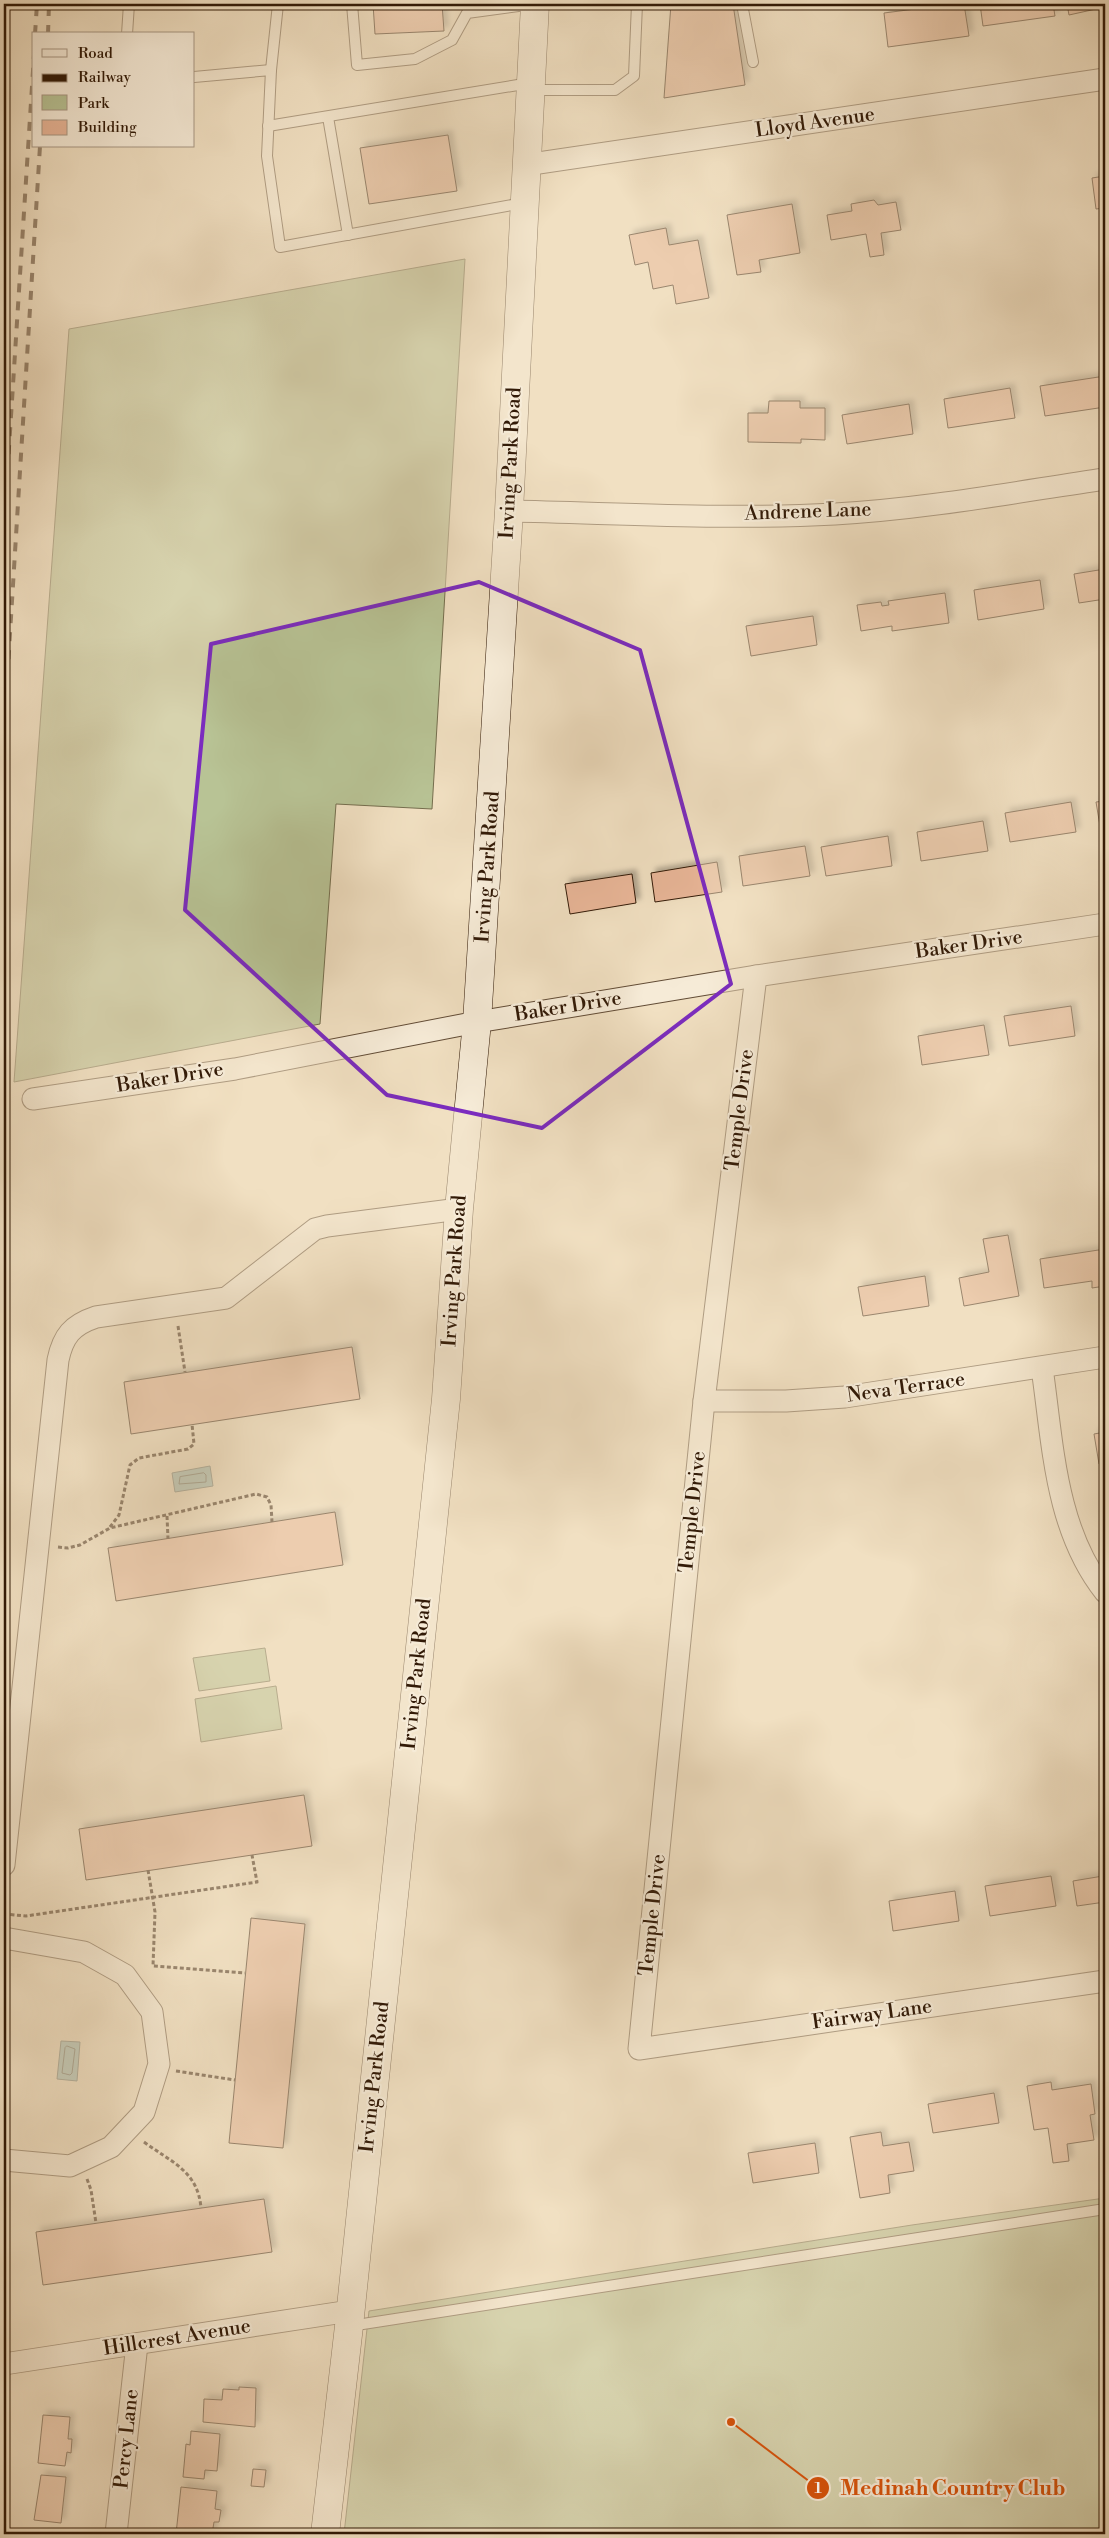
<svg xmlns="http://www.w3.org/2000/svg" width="1109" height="2538" font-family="'Libre Bodoni',serif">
<defs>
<filter id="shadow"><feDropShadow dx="4.5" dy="-4.5" stdDeviation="2.5" flood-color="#0004"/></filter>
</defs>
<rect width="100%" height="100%" fill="#f1e0c2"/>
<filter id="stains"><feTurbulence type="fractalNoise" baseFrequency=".004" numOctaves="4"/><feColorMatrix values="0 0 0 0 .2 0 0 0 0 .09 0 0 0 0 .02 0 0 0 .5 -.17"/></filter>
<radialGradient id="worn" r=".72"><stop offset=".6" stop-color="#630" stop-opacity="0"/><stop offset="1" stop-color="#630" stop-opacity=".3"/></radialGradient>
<g fill="#b8c395" stroke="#756e4e">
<polygon points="465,259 432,809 336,804 320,1024 14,1082 69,329"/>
<polygon points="265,1648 270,1681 199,1691 193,1658"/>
<polygon points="276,1686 282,1729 201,1742 195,1699"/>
<polygon points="1105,2198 1105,2534 344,2534 369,2311 912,2225"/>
</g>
<g fill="#9bbcb7" stroke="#717b71">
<polygon points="210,1466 213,1486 175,1492 172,1473"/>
<polygon points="61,2041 80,2042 77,2081 57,2079"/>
</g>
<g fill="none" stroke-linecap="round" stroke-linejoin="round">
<g stroke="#666b5f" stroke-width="1">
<polygon points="204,1473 206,1475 206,1482 179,1484 180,1477"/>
<polygon points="67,2046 75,2049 72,2073 70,2075 62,2073 65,2048"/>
</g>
</g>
<g fill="#e9b698" stroke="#321a07" filter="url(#shadow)">
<polygon points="373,4 442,4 444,31 375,34"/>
<polygon points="671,4 733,4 745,85 664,98"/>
<polygon points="954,4 964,4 969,36 888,47 884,13"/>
<polygon points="980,4 1053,4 1055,16 983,26"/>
<polygon points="1067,4 1105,4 1105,7 1069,15"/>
<polygon points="448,135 457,191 369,204 360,148"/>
<polygon points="1105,176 1105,208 1096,209 1092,178"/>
<polygon points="874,200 878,205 896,202 901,230 881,233 884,255 870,257 866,234 831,240 827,215 852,211 851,204"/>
<polygon points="792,204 800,253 759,260 761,272 737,275 727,215"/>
<polygon points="666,228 669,245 698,240 709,298 676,304 673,285 653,289 648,262 635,265 629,235"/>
<polygon points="1105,376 1105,407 1045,416 1040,386"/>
<polygon points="1010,388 1015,418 948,428 944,399"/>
<polygon points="769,401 800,401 800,408 825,408 825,440 801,439 801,443 748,442 748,413 768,413"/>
<polygon points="909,404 913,434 847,444 842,415"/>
<polygon points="1105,569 1105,599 1079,603 1074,574"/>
<polygon points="1040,580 1044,609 978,620 974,590"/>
<polygon points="945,593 949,623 892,631 892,626 861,631 857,605 881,602 882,606 889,605 888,601"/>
<polygon points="813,616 817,645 751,656 746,626"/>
<polygon points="1105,801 1105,831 1101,832 1096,802"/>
<polygon points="1071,802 1076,832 1010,842 1005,813"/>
<polygon points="983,821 988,851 921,861 917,832"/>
<polygon points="888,836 892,866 826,876 821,847"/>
<polygon points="805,846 810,876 743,886 739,856"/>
<polygon points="717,862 722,892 655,902 651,873"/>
<polygon points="632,874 636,903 570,914 565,884"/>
<polygon points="1071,1006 1075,1036 1009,1046 1004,1016"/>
<polygon points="1105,1008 1105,1039 1100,1009"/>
<polygon points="984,1025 989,1055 922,1065 918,1036"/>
<polygon points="1008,1235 1019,1296 964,1306 959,1278 989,1272 983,1239"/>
<polygon points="1105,1249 1105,1286 1092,1288 1092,1281 1044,1288 1040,1259"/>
<polygon points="925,1276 929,1306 863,1316 858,1287"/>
<polygon points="352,1347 360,1399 131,1434 124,1382"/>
<polygon points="1105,1432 1105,1463 1099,1464 1094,1434"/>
<polygon points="335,1512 343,1565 116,1601 108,1548"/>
<polygon points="304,1795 312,1846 86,1880 79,1829"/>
<polygon points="1105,1873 1105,1902 1077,1906 1073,1881 1103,1876 1103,1874"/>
<polygon points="1051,1876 1056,1906 990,1916 985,1886"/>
<polygon points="955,1891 959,1921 893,1931 889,1901"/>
<polygon points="251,1918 305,1924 283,2148 229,2143"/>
<polygon points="1051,2082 1052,2090 1091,2084 1095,2114 1090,2115 1094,2140 1067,2144 1069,2161 1053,2163 1048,2128 1034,2130 1027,2086"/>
<polygon points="994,2093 999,2123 933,2133 928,2104"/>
<polygon points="881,2132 883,2146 909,2142 914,2171 888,2175 890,2193 860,2198 850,2137"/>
<polygon points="815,2143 819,2173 753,2183 748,2153"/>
<polygon points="264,2199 272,2252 43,2285 36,2232"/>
<polygon points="239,2387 256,2388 255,2427 203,2422 204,2399 222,2400 223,2389 239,2390"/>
<polygon points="43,2415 70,2417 68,2439 72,2439 71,2453 67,2452 65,2466 38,2463"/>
<polygon points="191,2431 220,2434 217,2471 205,2470 204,2479 183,2477 186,2444 190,2445"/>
<polygon points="253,2469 266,2470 264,2487 251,2486"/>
<polygon points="41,2475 66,2477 61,2523 34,2520"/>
<polygon points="181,2487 217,2491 215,2509 221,2510 219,2522 214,2522 212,2534 176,2534"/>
</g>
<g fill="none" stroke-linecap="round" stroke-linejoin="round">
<defs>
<g id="lane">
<polyline points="352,4 357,65 415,59 452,40 467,13 533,4"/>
<polyline points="742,4 753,62"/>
<polyline points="127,34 129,4"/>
<polyline points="271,70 278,4"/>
<polyline points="194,77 271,70 267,156 280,247 523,203"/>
<polyline points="532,90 615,90 634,76 637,4"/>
<polyline points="328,117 348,235"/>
<polyline points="268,126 530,83"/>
<polyline points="350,2326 1105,2209"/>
</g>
<g id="street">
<polyline points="525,165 1105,79"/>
<path d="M509 511C616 513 728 520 835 514 925 509 1016 492 1105 479"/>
<polyline points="756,976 704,1401 639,2049 1105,1981"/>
<polyline points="33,1099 235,1069 477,1022 756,976 1105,924"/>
<path d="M1042 1368C1053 1444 1055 1529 1105 1592"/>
<polyline points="704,1401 786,1401 845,1397 1105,1357"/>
<path d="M4 1865 58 1360C63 1336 72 1325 96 1317L226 1298 315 1229 327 1226 459 1209"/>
<polyline points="4,1938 84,1952 125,1975 152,2012 159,2064 144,2112 111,2147 70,2166 4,2160"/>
<polyline points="4,2364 350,2311"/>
<polyline points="116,2534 137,2344"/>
</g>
<polyline id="secondary" points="325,2534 349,2326 446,1399 459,1209 477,1022 509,511 535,4"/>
</defs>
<use href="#lane" stroke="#624c36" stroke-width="12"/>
<use href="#street" stroke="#624c36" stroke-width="23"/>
<use href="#secondary" stroke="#321a07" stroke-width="29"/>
<g stroke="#321a07" stroke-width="3" stroke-dasharray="4 2.5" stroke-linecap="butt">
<polyline points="178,1326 185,1372"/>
<polyline points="167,1516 168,1539"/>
<polyline points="110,1527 119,1515 130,1465 139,1458 188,1449 194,1444 192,1424"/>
<polyline points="58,1547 68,1548 80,1545 110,1528 256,1494 267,1497 271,1505 272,1522"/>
<polyline points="148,1870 155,1912 153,1966 245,1973"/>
<polyline points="4,1914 26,1916 257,1882 252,1855"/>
<polyline points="176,2071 235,2080"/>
<path d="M144 2142C171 2162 198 2171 201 2208"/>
<polyline points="87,2179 91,2190 96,2223"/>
</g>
<use href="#lane" stroke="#f6ebd7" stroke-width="10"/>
<use href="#street" stroke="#f6ebd7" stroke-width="21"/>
<use href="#secondary" stroke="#f6ebd7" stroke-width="28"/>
<g stroke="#321a07" stroke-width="4" stroke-dasharray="9 9" stroke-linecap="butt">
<polyline points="35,34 37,4"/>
<polyline points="48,34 49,4"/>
<polyline points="4,526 34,55"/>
<polyline points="4,731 40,146"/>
</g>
</g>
<path d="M0 0H1109V2538H0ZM479 582 640 650 731 984 542 1128 387 1095 185 910 211 644Z" fill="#f1e0c2" fill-opacity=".55" fill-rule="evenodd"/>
<path fill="none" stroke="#7b2cbf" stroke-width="4" stroke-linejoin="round" d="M479 582 640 650 731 984 542 1128 387 1095 185 910 211 644Z"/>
<g text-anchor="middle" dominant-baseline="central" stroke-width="4.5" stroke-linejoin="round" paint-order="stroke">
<g font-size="20" fill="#321a07" stroke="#f6ebd7">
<text transform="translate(815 123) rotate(-8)">Lloyd Avenue</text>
<text transform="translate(511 463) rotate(-87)">Irving Park Road</text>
<text transform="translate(808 512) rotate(-2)">Andrene Lane</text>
<text transform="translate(488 867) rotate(-86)">Irving Park Road</text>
<text transform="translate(969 945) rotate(-8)">Baker Drive</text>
<text transform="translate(568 1007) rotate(-9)">Baker Drive</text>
<text transform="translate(170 1078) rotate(-9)">Baker Drive</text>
<text transform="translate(740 1110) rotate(-83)">Temple Drive</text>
<text transform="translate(455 1271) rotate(-86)">Irving Park Road</text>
<text transform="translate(906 1388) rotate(-8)">Neva Terrace</text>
<text transform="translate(693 1512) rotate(-84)">Temple Drive</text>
<text transform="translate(417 1674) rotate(-84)">Irving Park Road</text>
<text transform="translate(653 1915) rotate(-84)">Temple Drive</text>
<text transform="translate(872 2015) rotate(-8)">Fairway Lane</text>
<text transform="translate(375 2077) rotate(-84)">Irving Park Road</text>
<text transform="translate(177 2338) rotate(-9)">Hillcrest Avenue</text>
<text transform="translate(127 2439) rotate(-84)">Percy Lane</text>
</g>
</g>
<path fill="none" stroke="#d6530c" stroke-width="2" d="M731 2422L818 2488"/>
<g fill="#d6530c" stroke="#f6ebd7" stroke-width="2">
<circle cx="731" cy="2422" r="5"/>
<circle cx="818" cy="2488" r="12"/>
</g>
<g font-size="15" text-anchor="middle" font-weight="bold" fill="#fff">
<text x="818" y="2493">1</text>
</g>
<g font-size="21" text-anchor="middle" font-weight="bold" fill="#d6530c" stroke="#f6ebd7" stroke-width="4.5" stroke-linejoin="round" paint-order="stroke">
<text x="953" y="2495">Medinah Country Club</text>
</g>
<rect width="1109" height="2538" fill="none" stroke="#f1e0c2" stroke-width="20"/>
<rect x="5" y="5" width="1099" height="2528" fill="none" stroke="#321a07" stroke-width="2.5"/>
<rect x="10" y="10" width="1089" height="2518" fill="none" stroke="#321a07"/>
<rect x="32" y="32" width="162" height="115" fill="#f6ebd7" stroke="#a89784"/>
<rect x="42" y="49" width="25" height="8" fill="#f6ebd7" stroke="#a89784"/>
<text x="78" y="58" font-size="15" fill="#321a07">Road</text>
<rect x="42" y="74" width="25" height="8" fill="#321a07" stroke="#a89784"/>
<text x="78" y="82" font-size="15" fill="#321a07">Railway</text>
<rect x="42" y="95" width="25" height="15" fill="#b8c395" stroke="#a89784"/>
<text x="78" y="108" font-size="15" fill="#321a07">Park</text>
<rect x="42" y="120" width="25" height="15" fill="#e9b698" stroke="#a89784"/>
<text x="78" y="132" font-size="15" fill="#321a07">Building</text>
<rect width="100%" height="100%" filter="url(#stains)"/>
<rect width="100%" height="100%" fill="url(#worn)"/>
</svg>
